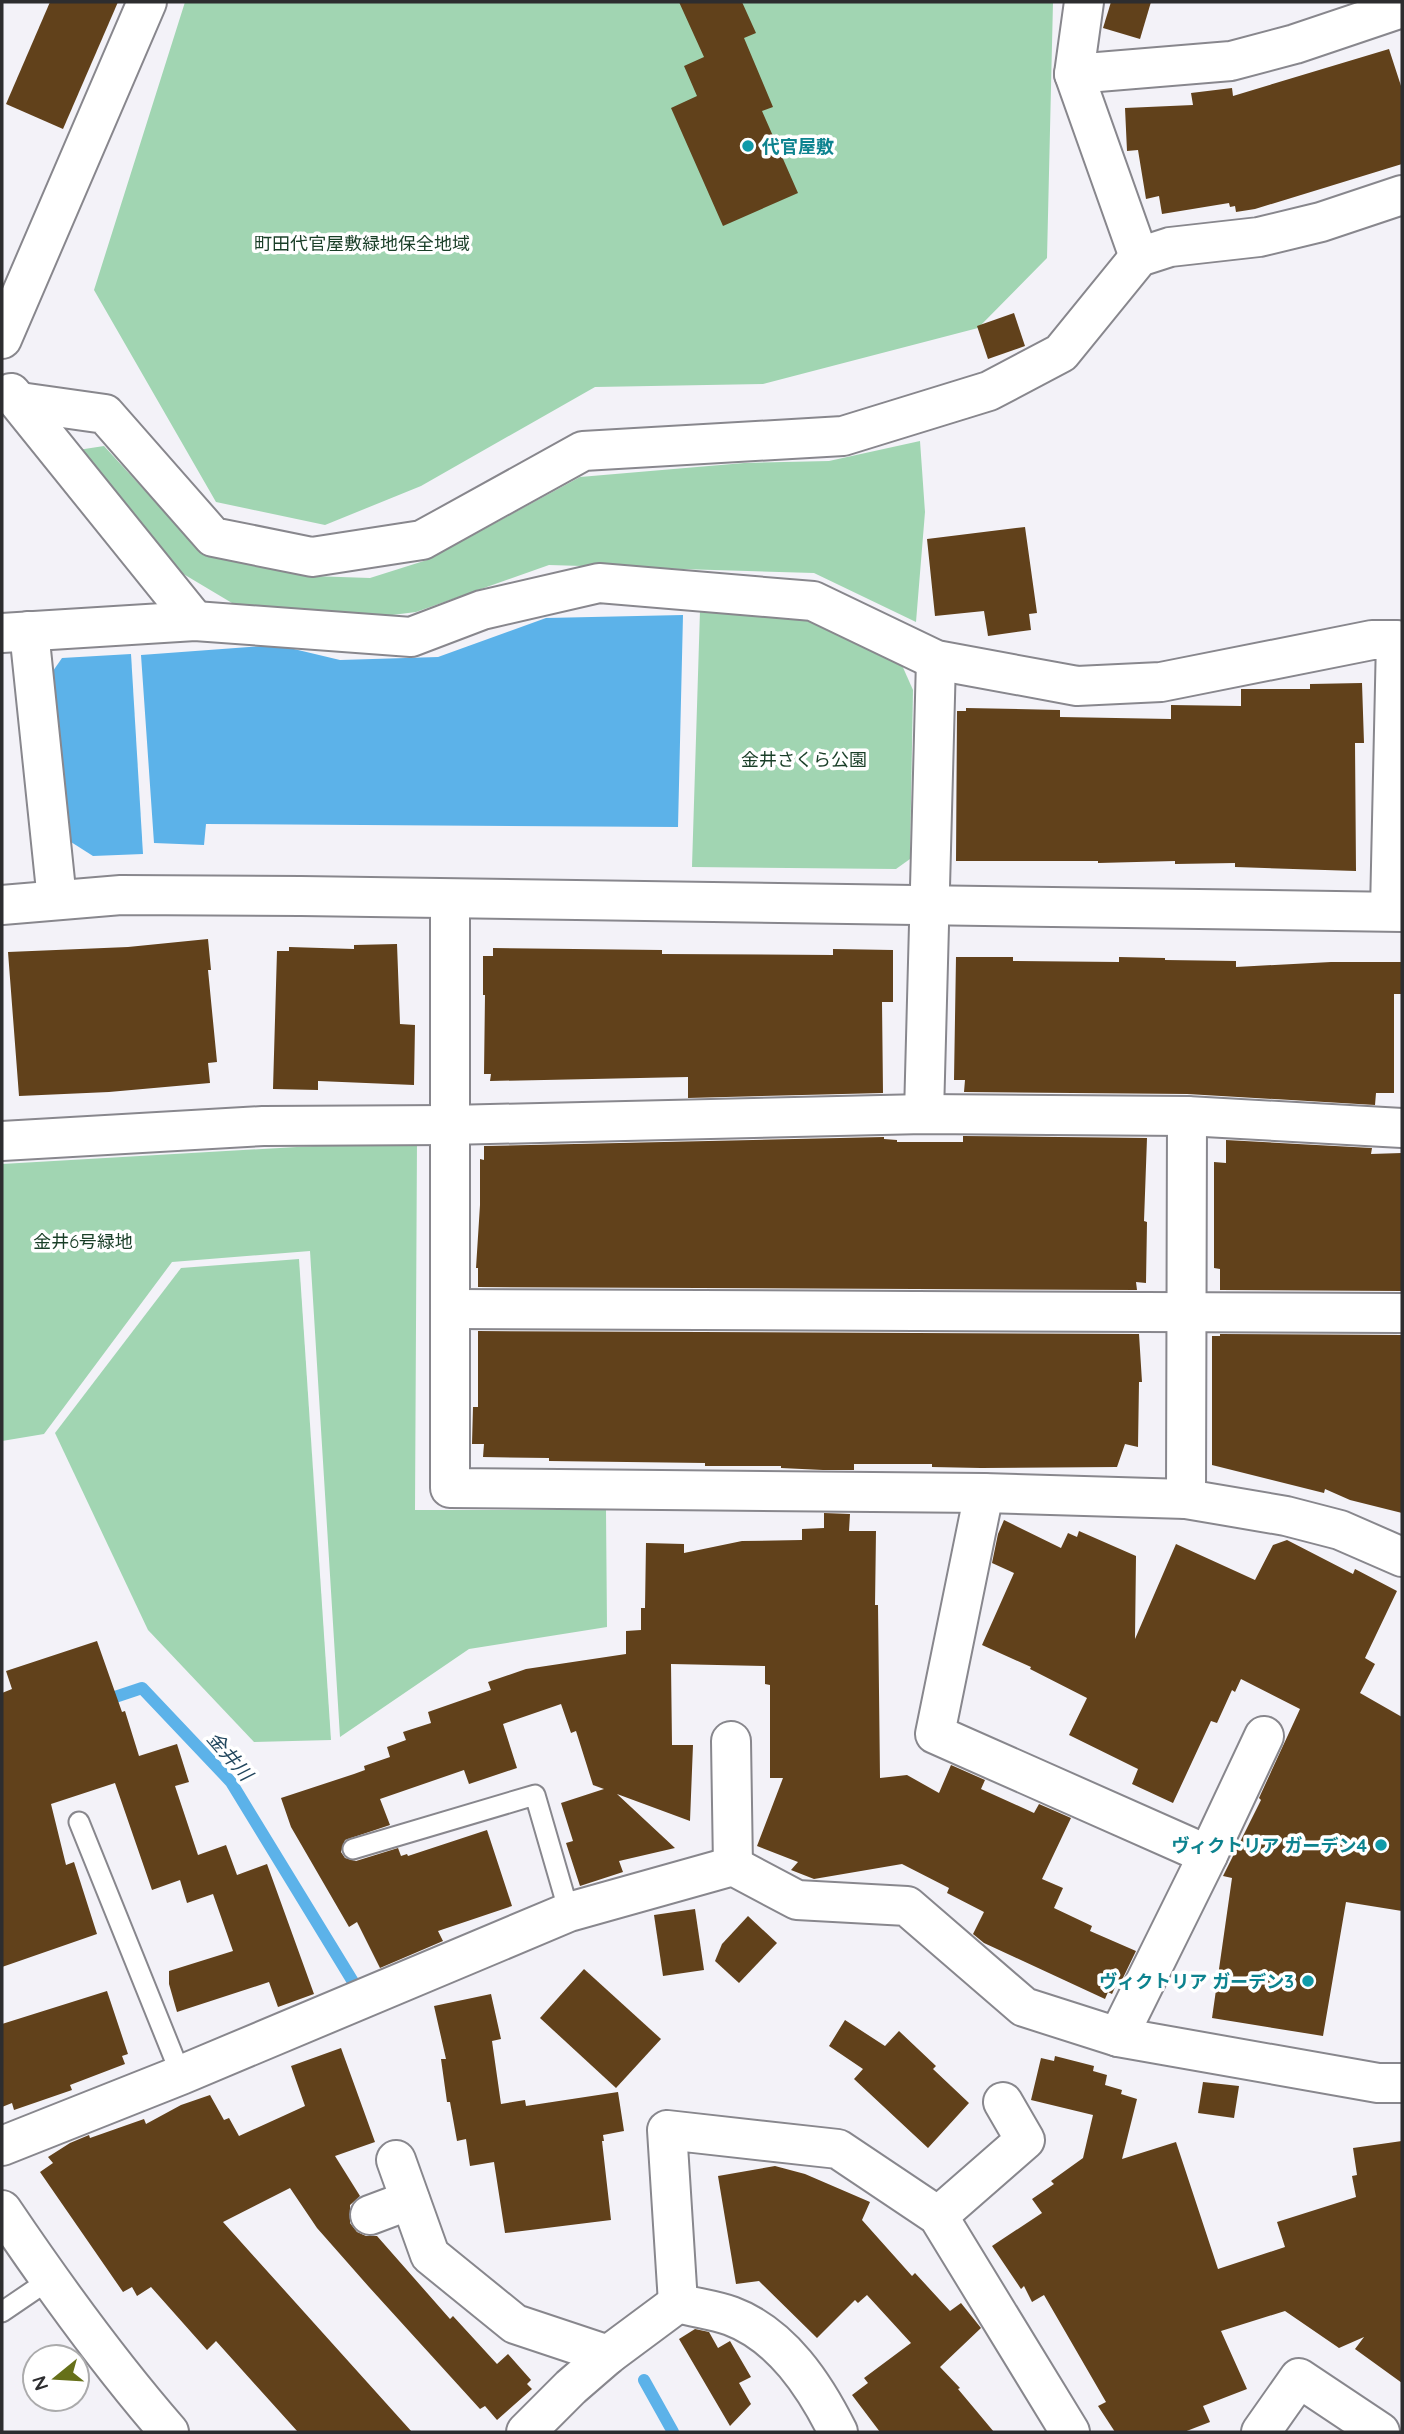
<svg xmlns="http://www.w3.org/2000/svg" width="1404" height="2434" font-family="Quicksand,'Noto Sans JP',sans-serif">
<rect width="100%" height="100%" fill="#f3f2f8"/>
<g fill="#a1d5b2">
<polygon points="185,2 1053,2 1047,258 978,328 763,384 595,387 421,486 325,525 216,502 94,290"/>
<polygon points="920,441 925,512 916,622 814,573 549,565 416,612 352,620 232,603 170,566 78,450 104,446 202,553 311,576 370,578 427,560 580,477 744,463 829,461"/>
<polygon points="700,610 818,622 901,663 913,690 910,859 896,869 692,867"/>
<polygon points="417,1140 415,1510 606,1510 607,1627 469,1649 340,1737 310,1251 172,1262 44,1434 2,1441 2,1164"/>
<polygon points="299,1259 331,1740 254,1742 148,1630 55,1433 181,1268"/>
</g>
<g fill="#5cb2e9">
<polygon points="683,615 678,827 206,824 204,845 154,843 141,655 277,645 340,660 438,657 546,618"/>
<polygon points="131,654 143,854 93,856 71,842 53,671 62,658"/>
</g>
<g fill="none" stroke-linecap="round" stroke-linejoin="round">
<g stroke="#5cb2e9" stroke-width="12">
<polyline points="103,1701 142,1688 231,1782 355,1985"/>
<polyline points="644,2380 673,2432"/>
</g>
</g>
<g fill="#61411b">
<polygon points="50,2 118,2 63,129 6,104"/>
<polygon points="679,2 742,2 756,33 744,38 773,107 762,111 798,193 723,226 671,108 697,96 684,66 704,57"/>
<polygon points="1111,2 1151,2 1140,39 1103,28"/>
<polygon points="1389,49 1402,89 1402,164 1255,209 1236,212 1235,206 1230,207 1229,203 1162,214 1159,196 1146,199 1138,150 1127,151 1125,108 1193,105 1191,93 1232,88 1233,96"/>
<polygon points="1014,313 1025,346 988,359 977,326"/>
<polygon points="1025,527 1037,613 1029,614 1031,630 988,636 984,611 935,616 927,539"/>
<polygon points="1362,683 1364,743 1355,743 1356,871 1235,867 1235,863 1175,864 1175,861 1098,863 1098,861 956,861 957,711 966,711 966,708 1060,710 1060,717 1171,719 1171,705 1241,706 1241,689 1310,689 1310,684"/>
<polygon points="208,939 211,970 208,970 217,1062 208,1063 210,1083 109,1092 19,1096 8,952 128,947"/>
<polygon points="397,944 400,1024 415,1025 414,1085 318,1081 318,1090 273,1089 277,951 289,951 289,947 354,949 354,945"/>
<polygon points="493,948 662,950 662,954 833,955 833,949 893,950 893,1002 882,1002 883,1093 688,1098 688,1077 490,1081 491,1074 484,1074 485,995 483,995 483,956 493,956"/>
<polygon points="956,957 1013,957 1013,961 1119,962 1119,957 1165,958 1165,960 1236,961 1236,967 1331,962 1402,962 1402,994 1394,994 1394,1093 1376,1093 1375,1105 1187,1094 964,1092 965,1080 954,1080"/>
<polygon points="963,1136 1147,1138 1144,1221 1147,1222 1146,1283 1136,1282 1137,1290 478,1287 478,1268 476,1268 480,1205 480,1159 484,1160 484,1146 884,1137 884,1139 897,1140 897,1142 963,1142"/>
<polygon points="1226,1140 1372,1148 1371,1154 1402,1153 1402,1291 1220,1290 1220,1269 1214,1268 1214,1162 1226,1163"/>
<polygon points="478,1331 1139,1334 1142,1382 1139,1382 1138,1447 1125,1444 1117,1467 981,1468 932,1467 932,1464 854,1464 854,1470 823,1470 781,1468 781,1466 705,1466 705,1463 549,1461 549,1458 483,1457 484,1444 472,1444 473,1407 478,1407"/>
<polygon points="1220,1334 1402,1335 1402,1513 1350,1500 1325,1489 1324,1493 1212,1465 1212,1336 1220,1336"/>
<polygon points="824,1513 850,1514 849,1531 876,1531 875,1605 878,1605 880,1778 907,1775 939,1793 951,1765 985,1780 981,1789 1034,1813 1039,1804 1071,1818 1042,1879 1063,1888 1054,1908 1092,1926 1090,1931 1136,1951 1121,1982 1118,1981 1112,1994 1108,1992 1105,1999 984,1943 973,1934 984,1912 947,1893 949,1888 902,1864 814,1879 791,1870 798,1862 757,1846 783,1778 770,1778 770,1685 765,1684 765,1666 671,1664 672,1745 693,1745 690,1821 617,1794 675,1848 619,1861 623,1872 580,1886 566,1843 573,1841 561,1803 604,1789 593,1785 576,1731 571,1733 561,1704 503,1724 517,1768 469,1784 464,1770 380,1799 390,1825 345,1840 341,1852 345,1858 356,1861 398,1848 401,1856 407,1854 408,1856 487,1830 512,1906 438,1931 443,1941 380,1968 357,1922 349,1927 291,1827 281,1798 354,1774 365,1770 364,1766 390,1757 387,1747 406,1740 403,1732 431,1723 428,1712 491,1690 488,1682 526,1669 626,1654 626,1631 641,1630 641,1608 645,1608 646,1543 684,1544 684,1553 742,1541 802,1540 802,1529 824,1528"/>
<polygon points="1004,1520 1061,1548 1068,1533 1077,1537 1079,1531 1136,1556 1135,1639 1176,1544 1255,1580 1273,1545 1287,1540 1353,1574 1355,1569 1397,1591 1365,1658 1375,1664 1360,1693 1402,1717 1402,1911 1346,1902 1323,2036 1212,2018 1232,1878 1223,1876 1261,1800 1259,1798 1300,1709 1241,1679 1235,1692 1232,1690 1217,1723 1211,1721 1173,1803 1132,1784 1138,1769 1069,1735 1087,1698 1030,1669 1031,1667 982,1645 1014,1573 992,1563 998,1534"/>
<polygon points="97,1641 122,1712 125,1711 139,1756 177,1744 189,1782 175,1786 198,1855 226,1845 237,1875 267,1864 314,1994 278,2007 269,1982 177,2012 169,1984 169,1971 233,1951 213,1894 187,1903 180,1880 152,1890 115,1783 51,1804 66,1865 74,1862 97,1934 2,1967 2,1693 12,1689 6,1671"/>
<polygon points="695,1909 704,1970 663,1976 654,1915"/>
<polygon points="748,1916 777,1943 739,1983 715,1961 722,1944"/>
<polygon points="584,1969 661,2039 616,2088 540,2018"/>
<polygon points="107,1991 128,2054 122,2056 125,2064 70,2085 72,2090 14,2110 12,2103 2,2107 2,2024"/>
<polygon points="491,1994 501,2039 492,2041 501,2104 525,2100 526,2106 618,2092 624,2131 603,2135 604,2141 602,2141 611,2220 505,2233 494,2162 470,2166 466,2139 457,2141 450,2102 447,2102 441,2059 446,2059 434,2006"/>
<polygon points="845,2020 885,2046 899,2031 936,2066 933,2069 969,2103 928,2148 854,2079 863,2069 829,2046"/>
<polygon points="341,2048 375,2142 335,2156 360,2196 350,2205 350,2223 357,2232 366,2236 377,2236 450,2319 453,2316 497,2364 508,2354 531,2380 527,2384 532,2389 497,2420 485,2406 480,2409 369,2287 317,2228 290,2188 223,2222 412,2432 298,2432 216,2341 207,2350 151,2287 137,2296 132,2287 123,2292 40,2172 53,2163 48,2157 70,2143 89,2135 90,2138 144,2119 146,2124 181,2105 210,2095 224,2120 229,2118 239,2136 305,2106 291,2066"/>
<polygon points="1055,2056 1094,2066 1093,2071 1107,2075 1105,2085 1122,2090 1121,2094 1137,2099 1122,2159 1176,2142 1218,2269 1285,2247 1277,2222 1356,2197 1352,2176 1357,2175 1353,2148 1402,2141 1402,2383 1355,2349 1364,2337 1339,2348 1285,2311 1221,2331 1247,2389 1203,2406 1210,2422 1184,2432 1115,2432 1098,2406 1106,2402 1044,2295 1032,2302 1024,2286 1021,2289 992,2246 1042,2213 1032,2199 1054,2184 1051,2181 1083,2158 1093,2115 1031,2100 1041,2058 1054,2061"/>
<polygon points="1203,2082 1239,2086 1234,2118 1198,2113"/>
<polygon points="775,2166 805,2174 870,2202 862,2220 912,2276 915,2273 950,2311 961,2303 981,2328 940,2367 960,2388 958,2389 994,2432 880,2432 852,2395 868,2383 864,2378 911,2343 867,2295 858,2303 855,2300 817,2338 759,2281 736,2284 718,2176"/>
<polygon points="695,2329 709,2332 718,2348 730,2341 751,2377 739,2383 751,2404 730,2426 679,2339"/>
</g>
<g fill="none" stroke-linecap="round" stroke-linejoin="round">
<defs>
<g id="lane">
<polyline points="79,1822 181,2075"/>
<polyline points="353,1849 535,1795 569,1912"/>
<polyline points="2,2312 49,2280"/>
</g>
<g id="street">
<polyline points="1084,2 1074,74 1139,257"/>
<polyline points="1074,74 1231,61 1295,44 1402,8"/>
<polyline points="2,339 147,2"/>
<polyline points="11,393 195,621"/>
<polyline points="20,402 105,414 213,537 312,557 422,540 583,451 843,436 989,391 1061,353 1139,257 1170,247 1259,237 1321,222 1402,195"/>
<polyline points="29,631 57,900"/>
<polyline points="2,633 195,621 411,637 482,610 599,583 813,601 936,660 1077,686 1161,682 1372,640 1396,640 1402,642"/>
<polyline points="450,899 450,1488 984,1493 1186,1499 1286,1516 1340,1530 1402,1557"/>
<polyline points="1390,911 1396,640"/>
<polyline points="924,1114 936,660"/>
<polyline points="2,1141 263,1126 449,1125 924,1114 1187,1116 1402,1128"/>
<polyline points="451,1309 1402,1313"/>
<polyline points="984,1493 935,1734 1208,1855 1118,2037"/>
<polyline points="1186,1499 1187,1116"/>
<polyline points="731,1741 733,1866"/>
<polyline points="1208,1855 1264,1736"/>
<polyline points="2,2146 181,2075 569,1912 733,1866 797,1900 907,1906 1024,2007 1118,2037 1378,2083 1402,2083"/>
<polyline points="396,2160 430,2255 515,2324 608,2355"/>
<polyline points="370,2215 410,2200"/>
<polyline points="938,2216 1025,2140 1003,2102"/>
<polyline points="678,2303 667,2130 838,2149 938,2216 1070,2432"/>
<path d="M526 2432 571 2387 608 2355 678 2303C696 2308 715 2310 731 2316 782 2335 815 2386 838 2432"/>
<polyline points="1261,2432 1299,2378 1380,2432"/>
</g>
<g id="secondary">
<polyline points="2,905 121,895 301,896 1402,912"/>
<path d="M2 2210C54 2287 108 2362 169 2432"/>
</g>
</defs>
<use href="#lane" stroke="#88878d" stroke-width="23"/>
<use href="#street" stroke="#88878d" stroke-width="42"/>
<use href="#secondary" stroke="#88878d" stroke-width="42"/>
<use href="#lane" stroke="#fff" stroke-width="19"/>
<use href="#street" stroke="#fff" stroke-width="38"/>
<use href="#secondary" stroke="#fff" stroke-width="38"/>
</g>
<g fill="#0f9aa8" stroke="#fff" stroke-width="2.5">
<circle cx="748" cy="146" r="7"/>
<circle cx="1381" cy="1845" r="7"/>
<circle cx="1308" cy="1981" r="7"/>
</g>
<g text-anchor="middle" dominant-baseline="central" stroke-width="7" stroke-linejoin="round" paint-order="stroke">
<g font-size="18" font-weight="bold" fill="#0d838f" stroke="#fff" text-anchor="end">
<text x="762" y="146" text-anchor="start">代官屋敷</text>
<text x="1367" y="1845">ヴィクトリア ガーデン4</text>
<text x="1294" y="1981">ヴィクトリア ガーデン3</text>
</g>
<g font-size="18" fill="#193e27" stroke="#fff">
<text x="362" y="243">町田代官屋敷緑地保全地域</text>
<text x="804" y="759">金井さくら公園</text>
<text x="83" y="1241">金井6号緑地</text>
</g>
<g font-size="19" font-style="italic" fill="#21465d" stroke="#fff">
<text transform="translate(230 1756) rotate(49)">金井川</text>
</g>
</g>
<rect width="1404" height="2434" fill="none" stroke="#2d2d2f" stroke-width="7"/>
<g transform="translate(56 2378) rotate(252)"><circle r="33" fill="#ffffff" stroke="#ababac" stroke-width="2"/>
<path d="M0-5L12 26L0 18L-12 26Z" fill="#667019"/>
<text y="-10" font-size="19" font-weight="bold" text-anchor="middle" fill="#2d2d2f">N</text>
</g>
</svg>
